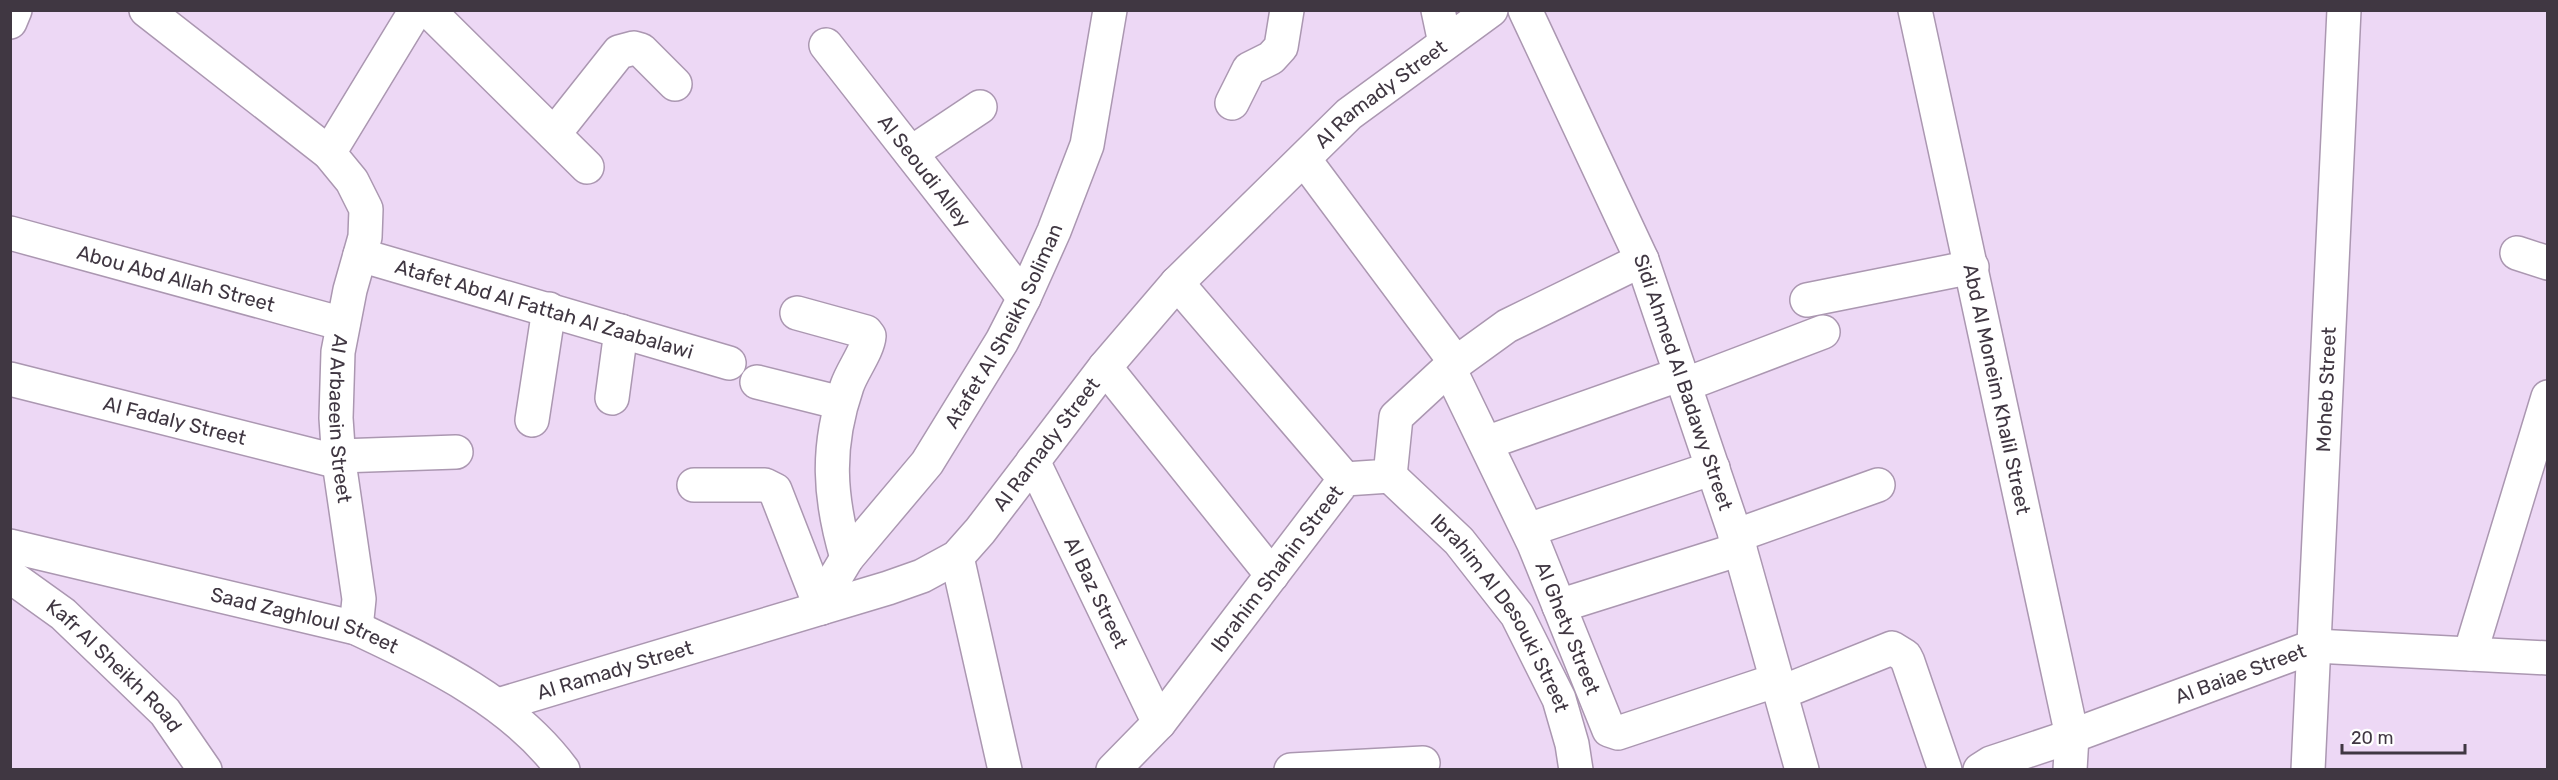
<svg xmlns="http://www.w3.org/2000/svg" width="2558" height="780" font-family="Rubik,sans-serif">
<rect width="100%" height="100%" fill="#edd8f5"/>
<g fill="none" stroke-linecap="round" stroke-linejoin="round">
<defs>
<g id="street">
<path id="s1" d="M146 10 329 153 352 181 366 209 365 237 350 290 338 352 336 418 339 462 359 599 356 628"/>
<polyline points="428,10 587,167"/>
<polyline points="1438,10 1445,43"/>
<path id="s2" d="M1525 10 1642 260 1740 549 1802 770"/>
<path id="s3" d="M1915 10 2072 736 2070 770"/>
<polyline points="10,22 15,10"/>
<path id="s4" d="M826 45 1024 298"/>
<polyline points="1232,103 1249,69 1271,58 1281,47 1287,10"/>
<polyline points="554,134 619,52 634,48 641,50 675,84"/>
<polyline points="329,153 416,10"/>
<polyline points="911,153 980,107"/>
<polyline points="1304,159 1456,363"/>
<path id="s5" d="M10 233 343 324"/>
<polyline points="2517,253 2548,263"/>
<path id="s6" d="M360 255 729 363"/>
<polyline points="1177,283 1345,479"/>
<polyline points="1807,300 1972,267"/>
<path d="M797 313 866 332 869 336C868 350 852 371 847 386 826 447 829 497 847 558"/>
<polyline points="1105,367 1272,575"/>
<path id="s7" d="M1449 368 1534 544 1609 730 1618 733 1777 680"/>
<path id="s8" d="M10 379 339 462"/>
<polyline points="757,382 841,403"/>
<polyline points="1684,385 1823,332"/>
<polyline points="612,398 621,331"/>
<polyline points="532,420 549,309"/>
<polyline points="1486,443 1681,374"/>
<polyline points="339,456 456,452"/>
<path id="s9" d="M1033 461 1159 723"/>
<path id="s10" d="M1390 476 1459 541 1517 615 1559 699 1572 744 1576 770"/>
<polyline points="694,485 765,485 775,490 821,608"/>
<polyline points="1528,530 1713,468"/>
<polyline points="1735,536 1878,485"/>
<polyline points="957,557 1005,770"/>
<polyline points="1559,606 1740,549"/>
<path id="s11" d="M821 608 835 578 847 558 927 463 1002 341 1024 298 1054 231 1087 145 1110 10"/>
<polyline points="2470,654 2548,397"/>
<polyline points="1780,693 1892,648 1905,656 1908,662 1945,770"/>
<path id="s12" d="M498 705 888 588 922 576 957 557 980 531 1105 367 1177 283 1349 114 1491 10"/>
<path id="s13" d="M1113 770 1159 723 1345 479 1390 476 1396 417 1449 368 1507 326 1642 260"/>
<polyline points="1291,770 1423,763"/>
<path id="s14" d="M1980 770 1991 763 2072 736 2315 646 2548 658"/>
<path id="s15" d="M2308 770 2344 10"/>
</g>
<g id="secondary">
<path id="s16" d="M10 546 356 628C432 664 512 701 563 770"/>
<path id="s17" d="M10 576 63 614 165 712 205 770"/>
</g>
</defs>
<use href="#street" stroke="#ab97b1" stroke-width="36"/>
<use href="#secondary" stroke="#ab97b1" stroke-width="36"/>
<use href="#street" stroke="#fff" stroke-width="33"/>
<use href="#secondary" stroke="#fff" stroke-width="33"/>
</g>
<g text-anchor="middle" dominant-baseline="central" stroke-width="6" stroke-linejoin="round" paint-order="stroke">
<g font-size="20" fill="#403742" stroke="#fff">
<text stroke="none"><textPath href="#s12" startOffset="1113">Al Ramady Street</textPath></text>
<text stroke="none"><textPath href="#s4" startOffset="160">Al Seoudi Alley</textPath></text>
<text stroke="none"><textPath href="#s5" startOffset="172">Abou Abd Allah Street</textPath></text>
<text stroke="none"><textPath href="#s6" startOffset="192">Atafet Abd Al Fattah Al Zaabalawi</textPath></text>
<text stroke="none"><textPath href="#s11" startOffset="338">Atafet Al Sheikh Soliman</textPath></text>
<text stroke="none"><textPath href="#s2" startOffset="405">Sidi Ahmed Al Badawy Street</textPath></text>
<text stroke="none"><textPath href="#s3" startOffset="388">Abd Al Moneim Khalil Street</textPath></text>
<text stroke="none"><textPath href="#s15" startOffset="381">Moheb Street</textPath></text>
<text stroke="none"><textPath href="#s1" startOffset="513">Al Arbaeein Street</textPath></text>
<text stroke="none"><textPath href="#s8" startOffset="170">Al Fadaly Street</textPath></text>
<text stroke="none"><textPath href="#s12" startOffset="627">Al Ramady Street</textPath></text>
<text stroke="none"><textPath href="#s13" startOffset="260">Ibrahim Shahin Street</textPath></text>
<text stroke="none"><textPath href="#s9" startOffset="146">Al Baz Street</textPath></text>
<text stroke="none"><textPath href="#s10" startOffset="178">Ibrahim Al Desouki Street</textPath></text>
<text stroke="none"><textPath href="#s16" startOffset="304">Saad Zaghloul Street</textPath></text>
<text stroke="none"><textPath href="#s7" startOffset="286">Al Ghety Street</textPath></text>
<text stroke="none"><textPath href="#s17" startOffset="138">Kafr Al Sheikh Road</textPath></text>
<text stroke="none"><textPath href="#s12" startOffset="122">Al Ramady Street</textPath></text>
<text stroke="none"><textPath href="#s14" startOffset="278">Al Baiae Street</textPath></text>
</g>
</g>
<rect width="2558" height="780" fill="none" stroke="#403742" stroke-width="24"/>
<path d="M2342 744v9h123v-9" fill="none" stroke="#403742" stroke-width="3"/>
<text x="2351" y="744" font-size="18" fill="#403742" stroke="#ffffff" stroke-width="4.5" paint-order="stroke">20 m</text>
</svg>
